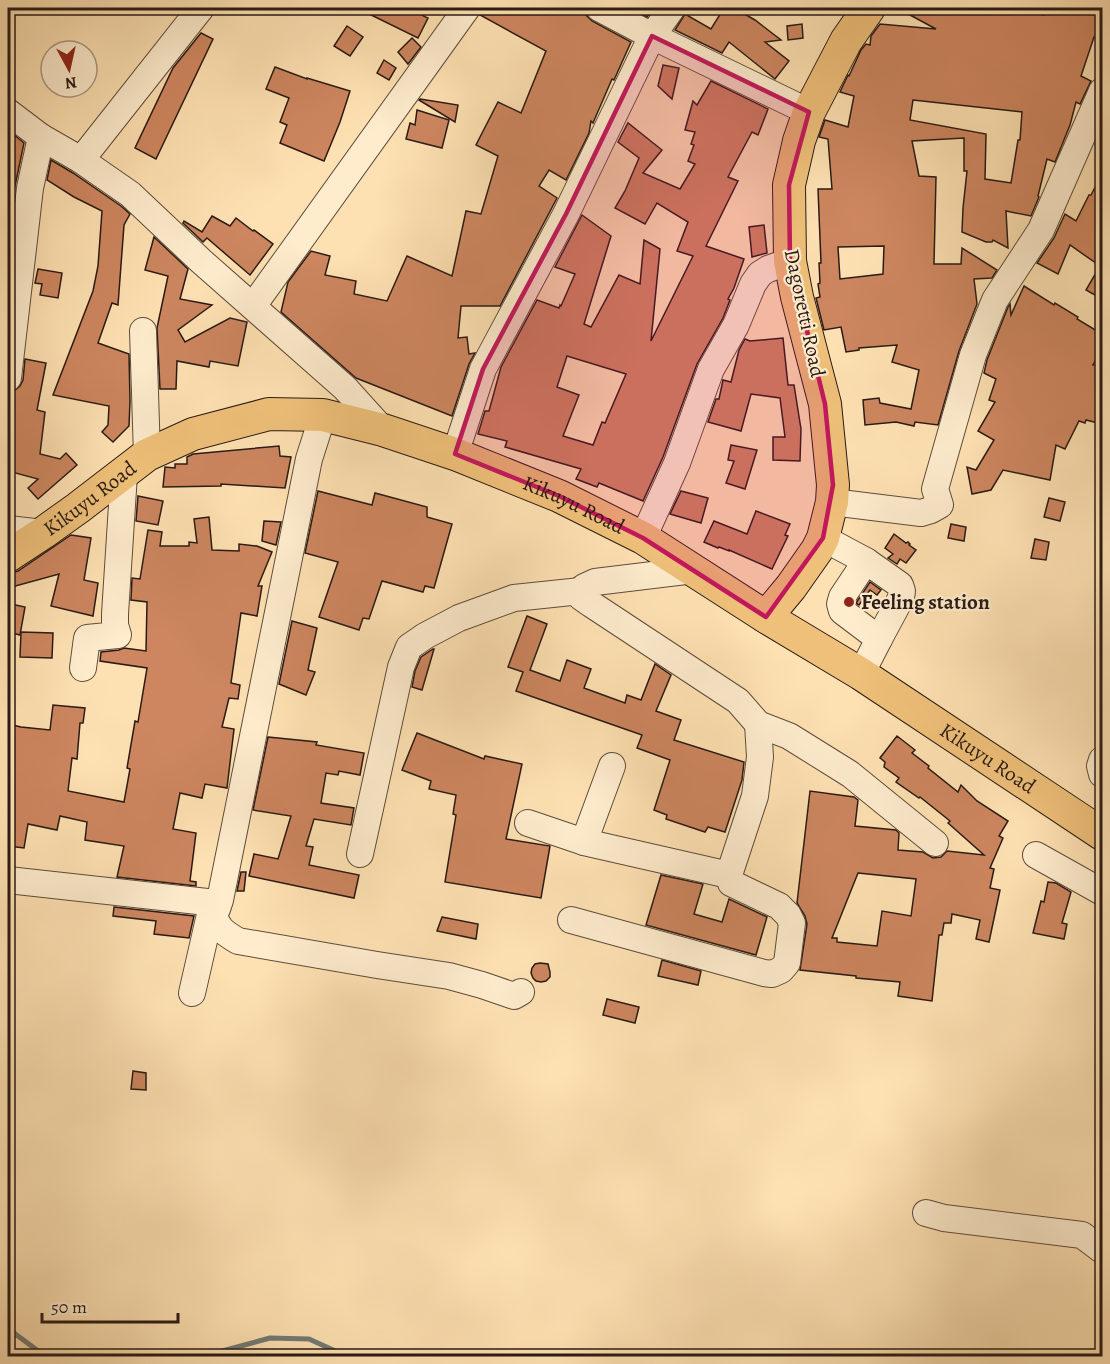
<svg xmlns="http://www.w3.org/2000/svg" width="1110" height="1364" font-family="Alegreya,serif">
<rect width="100%" height="100%" fill="#fee1b2"/>
<filter id="stains"><feTurbulence type="fractalNoise" baseFrequency=".00333" numOctaves="4"/><feColorMatrix values="0 0 0 0 .2 0 0 0 0 .09 0 0 0 0 .02 0 0 0 .5 -.17"/></filter>
<radialGradient id="worn" r=".72"><stop offset=".6" stop-color="#630" stop-opacity="0"/><stop offset="1" stop-color="#630" stop-opacity=".3"/></radialGradient>
<g fill="none" stroke-linecap="round" stroke-linejoin="round">
<g stroke="#737b76" stroke-width="5">
<polyline points="8,1331 14,1333 45,1356"/>
<polyline points="139,1356 143,1352 215,1353 270,1338 309,1339 342,1354 351,1356"/>
</g>
</g>
<g fill="#cd865f" stroke="#291a15" stroke-width="1.5" fill-rule="evenodd">
<polygon points="357,8 407,8 428,18 418,38"/>
<polygon points="482,8 584,8 586,15 592,21 631,42 614,80 612,79 593,123 591,121 589,133 566,180 549,170 539,186 557,198 500,306 461,306 458,338 467,337 469,354 475,353 469,364 452,416 356,378 281,312 288,282 311,251 330,256 325,275 356,281 354,294 387,301 407,256 452,276 466,211 481,214 498,156 476,145 498,102 521,113 546,51 480,15"/>
<polygon points="630,8 654,8 647,17"/>
<polygon points="724,8 734,8 755,20 781,40 765,42 789,61 775,79 729,42 722,53 675,30 685,14 711,29"/>
<path d="M897 8H1015L1044 15 1045 10 1054 11 1055 8H1079L1102 14V40L1094 37 1081 76 1091 81 1080 104 1076 102 1070 125 1055 162 1047 159 1038 196 1039 197 1031 216 1006 211 1008 248 993 240 992 242H986L962 232 963 208 967 171H964V138L912 141 919 176 936 177 934 264H961L962 248 997 270 992 278 974 279 977 304 959 351 938 425 915 422 914 426 896 422 865 425 863 400 879 398 880 403 911 409 919 370 892 362 897 345 859 348V350L846 352 841 327 824 330 816 298 820 297 818 284 820 283 819 263H821L818 189H832L828 139 819 137 825 120 848 127 854 96 840 92 848 75 849 76 861 50 866 44 870 45 871 36 880 24 936 29ZM913 100 1022 112 1020 140H1018L1011 183 985 179 986 134 910 120ZM884 246 883 274 840 279 838 247Z"/>
<polygon points="802,24 803,38 788,40 787,26"/>
<polygon points="347,26 363,37 350,56 334,46"/>
<polygon points="201,33 213,39 156,159 135,148 173,68"/>
<polygon points="412,38 421,47 408,64 398,52"/>
<polygon points="384,60 396,68 389,80 377,73"/>
<polygon points="663,65 679,68 672,99 658,86"/>
<polygon points="275,67 307,79 307,78 350,91 340,122 324,161 280,143 287,125 280,122 289,98 266,89"/>
<path d="M711 81 768 109 758 135 752 132 728 177 738 181 706 246 744 259 734 288 728 299 730 300 723 318 697 364 663 457 643 501 599 483 597 487 576 479 581 469 505 447 507 441 478 434 485 411H489L501 367 537 300 559 308 560 305 561 306 575 274 555 267 582 215 611 236 584 324 591 327 619 275 640 284 644 240 660 249 651 341 693 256 677 251 688 222 657 203 645 224 615 208 625 191 639 158 618 142 628 123 662 150 643 173 680 189 695 164 688 161 694 145 691 144 695 132 685 130 693 101 697 105ZM567 356 626 374 605 423 602 422 593 445 563 436 579 395 557 387Z"/>
<polygon points="420,99 458,105 455,122 419,100"/>
<polygon points="417,110 449,120 442,148 406,139 410,123 415,125"/>
<polygon points="8,130 24,143 15,186 8,184"/>
<polygon points="51,160 73,173 121,206 130,214 124,225 118,305 112,303 98,343 129,354 130,401 129,426 113,442 102,432 108,425 109,406 53,395 93,291 98,266 102,211 74,197 47,180"/>
<polygon points="1102,174 1102,299 1086,290 1100,266 1070,245 1058,274 1037,263 1054,238 1065,214 1076,221 1089,195 1091,195"/>
<polygon points="212,216 230,226 236,218 253,231 254,230 273,244 250,275 207,238 203,242 183,223 184,221 202,232"/>
<polygon points="764,225 767,253 752,257 749,227"/>
<polygon points="154,237 188,269 180,299 212,305 178,330 185,342 230,318 247,322 238,366 210,361 209,367 177,361 176,389 160,389 157,328 168,276 145,270"/>
<polygon points="38,269 62,273 58,298 40,295 42,284 35,283"/>
<polygon points="1024,286 1054,305 1055,303 1078,317 1077,319 1102,334 1102,349 1093,365 1102,366 1102,424 1086,420 1085,423 1079,421 1065,449 1056,445 1050,480 1003,470 991,490 972,494 967,467 976,470 994,440 978,431 995,402 989,400 996,379 984,373 987,360 1008,307 1010,304 1011,315"/>
<polygon points="783,338 788,385 794,385 801,429 800,461 773,460 773,437 785,437 780,398 751,394 741,431 708,422 716,399 719,399 723,380 731,382 739,350 745,339 750,341"/>
<polygon points="25,359 46,363 37,410 45,412 40,454 60,459 66,453 77,465 38,499 28,488 38,479 8,471 8,457 13,436 10,435 14,406 12,406 13,397 8,397 8,393 14,391 20,386 23,380"/>
<polygon points="731,445 757,450 745,489 726,483 734,461 728,460"/>
<polygon points="279,446 280,456 291,457 285,488 221,484 221,486 163,487 165,467 175,468 175,464 187,464 187,457 193,454"/>
<polygon points="318,491 372,505 375,493 427,507 427,517 452,524 434,588 425,586 423,592 382,581 369,619 363,618 359,630 319,617 338,562 305,553"/>
<polygon points="681,491 708,498 701,523 670,514"/>
<polygon points="138,496 163,501 158,525 136,521"/>
<polygon points="1049,498 1065,502 1060,521 1044,517"/>
<polygon points="756,511 790,524 785,535 788,536 772,569 729,550 729,551 719,547 718,548 704,542 714,521 747,534"/>
<polygon points="209,517 212,550 239,551 239,544 257,546 272,552 258,586 262,586 257,616 241,613 231,683 240,685 238,699 229,698 222,727 234,729 227,788 205,784 202,798 180,793 173,829 196,833 190,881 196,882 196,886 117,877 124,846 85,840 87,822 60,816 57,830 28,824 24,848 8,846 8,775 13,744 8,743 8,724 21,727 50,730 53,705 85,708 83,723 80,723 77,759 72,758 68,791 124,802 130,769 127,768 135,721 138,722 147,668 100,661 101,652 119,650 124,648 146,651 147,602 131,600 132,578 140,579 148,530 162,532 160,546 189,546 189,542 197,543 194,519"/>
<polygon points="264,521 281,522 276,545 262,541"/>
<polygon points="951,524 966,527 964,541 948,538"/>
<polygon points="894,534 906,543 908,542 910,544 909,545 916,550 906,563 900,559 897,564 888,558 893,554 885,548"/>
<polygon points="71,535 91,538 84,580 98,583 93,616 51,606 59,574 8,588 8,574 18,571"/>
<polygon points="1035,539 1049,542 1046,560 1031,558"/>
<polygon points="870,582 881,590 877,595 870,590 859,605 856,603"/>
<polygon points="11,604 25,607 20,635 8,632 8,619"/>
<polygon points="527,616 547,624 530,670 560,681 567,660 591,669 584,688 625,703 627,695 641,700 655,664 671,675 656,711 681,720 674,740 744,762 742,780 725,832 708,827 705,832 666,819 667,815 654,810 670,760 637,748 642,735 516,691 523,672 508,667"/>
<polygon points="292,621 317,628 308,670 315,672 306,695 279,684"/>
<polygon points="21,632 53,633 52,658 20,657"/>
<polygon points="433,649 434,649 422,690 412,687 415,671 421,657"/>
<polygon points="417,733 484,759 485,756 522,764 506,839 550,846 541,898 445,882 456,815 453,814 456,795 429,789 431,781 402,770"/>
<path d="M897 736 915 750 912 753 929 766 928 768 958 792 961 785 977 801 1008 821 999 836 1003 838 990 868 994 869 990 888 1000 890 989 942 976 939 980 920 952 914 951 923H944L942 935H939L932 1001 898 996 900 982 856 978V976L800 970 807 924 805 916 797 903 810 791 854 797 858 800 855 826 896 830 899 833 898 850 923 852 933 858 941 857 947 851 984 855 948 823 950 821 920 797 919 798 896 782 899 778 884 767 885 762 880 758ZM858 873 916 879 911 916 882 911 877 946 837 942V938H832Z"/>
<polygon points="268,737 317,742 316,745 364,753 360,775 339,771 338,775 326,773 321,803 354,808 351,825 314,819 306,846 313,847 309,865 359,875 354,898 249,876 254,854 278,859 291,816 253,810"/>
<polygon points="241,872 246,872 244,891 237,891"/>
<polygon points="661,875 703,884 694,914 722,922 729,899 767,917 756,955 646,925"/>
<polygon points="1048,882 1056,883 1071,892 1062,923 1067,924 1064,939 1033,933 1041,901 1044,902"/>
<polygon points="114,907 194,916 189,938 154,934 156,921 113,916"/>
<polygon points="442,917 478,924 476,939 437,931"/>
<polygon points="662,960 701,971 698,985 658,976"/>
<polygon points="540,963 548,964 550,972 550,977 546,981 541,982 536,981 533,978 531,973 532,968 535,964"/>
<polygon points="607,999 639,1007 635,1023 603,1015"/>
<polygon points="133,1071 146,1073 146,1090 131,1089"/>
</g>
<g fill="none" stroke-linecap="round" stroke-linejoin="round">
<defs>
<g id="minor">
<polyline points="599,8 652,36 672,8"/>
<polyline points="8,112 41,137 81,160 130,194 201,261 345,388 383,430"/>
<polyline points="81,160 201,8"/>
<polyline points="253,306 467,8"/>
<polyline points="143,331 147,455"/>
<polyline points="8,378 30,188 41,137"/>
<polyline points="455,454 483,369 566,214 652,36 809,112"/>
<polyline points="832,502 921,513 931,510 940,505 935,489 973,355 995,300 1041,230 1102,91"/>
<polyline points="8,529 43,533"/>
<polyline points="643,538 677,463 711,369 736,325 753,284 760,274 768,269 790,261"/>
<polyline points="823,538 866,561 842,597 840,604 842,611 879,639 861,674"/>
<polyline points="866,561 900,585 902,591 901,598 879,639"/>
<polyline points="694,570 595,582 584,587 580,594 581,597 591,604 738,701 758,724 789,736 850,774 935,843"/>
<polyline points="83,668 87,638 118,635 115,625 115,614 124,474"/>
<polyline points="1102,760 1100,766 1102,774"/>
<polyline points="528,823 584,842 729,875"/>
<polyline points="584,842 612,766"/>
<polyline points="360,854 401,667 409,647 425,636 459,618 514,598 581,591"/>
<polyline points="1036,855 1102,892"/>
<polyline points="8,880 207,902 211,910 217,909 220,900 309,459 323,415"/>
<path d="M211 910C219 929 221 931 238 941L377 965 449 976 482 985 514 996 521 992"/>
<polyline points="571,920 764,973 772,974 781,970 787,963 792,923 788,915 779,906 731,883 729,875 755,796 760,757 758,724"/>
<polyline points="192,993 211,910"/>
<polyline points="926,1213 944,1218 1082,1235 1102,1250"/>
</g>
<g id="major">
<path id="s1" d="M8 556 43 533 78 508 147 455 193 434 269 414 323 415 383 430 455 454 559 496 643 538 766 617 861 674 1102 834"/>
<polyline points="766,617 791,587 817,550 823,538 832,502 833,485 825,404 797,297 790,261 789,185 799,141 809,112 846,41 869,8"/>
</g>
</defs>
<use href="#minor" stroke="#5e4c3c" stroke-width="28"/>
<use href="#major" stroke="#291a15" stroke-width="34"/>
<use href="#minor" stroke="#feeccd" stroke-width="26"/>
<use href="#major" stroke="#efc079" stroke-width="32"/>
</g>
<path fill="#c2185b" fill-opacity="0.2" stroke="#c2185b" stroke-width="4.5" stroke-linejoin="round" d="M652 36 809 112 789 185 790 261 825 404 833 485 823 538 766 617 643 538 559 496 455 454 483 369 566 214Z"/>
<circle fill="#8f2418" stroke="#feeccd" stroke-width="2" cx="849" cy="602" r="6"/>
<g text-anchor="middle" dominant-baseline="central" stroke-width="4.5" stroke-linejoin="round" paint-order="stroke">
<g font-size="21" fill="#291a15" stroke="#feeccd">
<text transform="translate(805 313) rotate(78)">Dagoretti Road</text>
<text stroke="none"><textPath href="#s1" startOffset="100">Kikuyu Road</textPath></text>
<text stroke="none"><textPath href="#s1" startOffset="622">Kikuyu Road</textPath></text>
<text stroke="none"><textPath href="#s1" startOffset="1108">Kikuyu Road</textPath></text>
</g>
<g font-size="21" font-weight="bold" fill="#291a15" stroke="#feeccd" text-anchor="start">
<text x="861" y="602">Feeling station</text>
</g>
</g>
<rect width="1110" height="1364" fill="none" stroke="#fee1b2" stroke-width="30"/>
<rect x="9" y="9" width="1092" height="1346" fill="none" stroke="#291a15" stroke-width="3"/>
<rect x="15" y="15" width="1080" height="1334" fill="none" stroke="#291a15" stroke-width="1.5"/>
<g transform="translate(69 69) rotate(172)"><circle r="28" fill="#feeccd" stroke="#a99883" stroke-width="1.5"/>
<path d="M0-4.5L10 22L0 15L-10 22Z" fill="#8f2418"/>
<text y="-9" font-size="16" font-weight="bold" text-anchor="middle" fill="#291a15">N</text>
</g>
<path d="M42 1313v9h136v-9" fill="none" stroke="#291a15" stroke-width="3"/>
<text x="51" y="1313" font-size="18" fill="#291a15" stroke="#feeccd" stroke-width="4.5" paint-order="stroke">50 m</text>
<rect width="100%" height="100%" filter="url(#stains)"/>
<rect width="100%" height="100%" fill="url(#worn)"/>
</svg>
